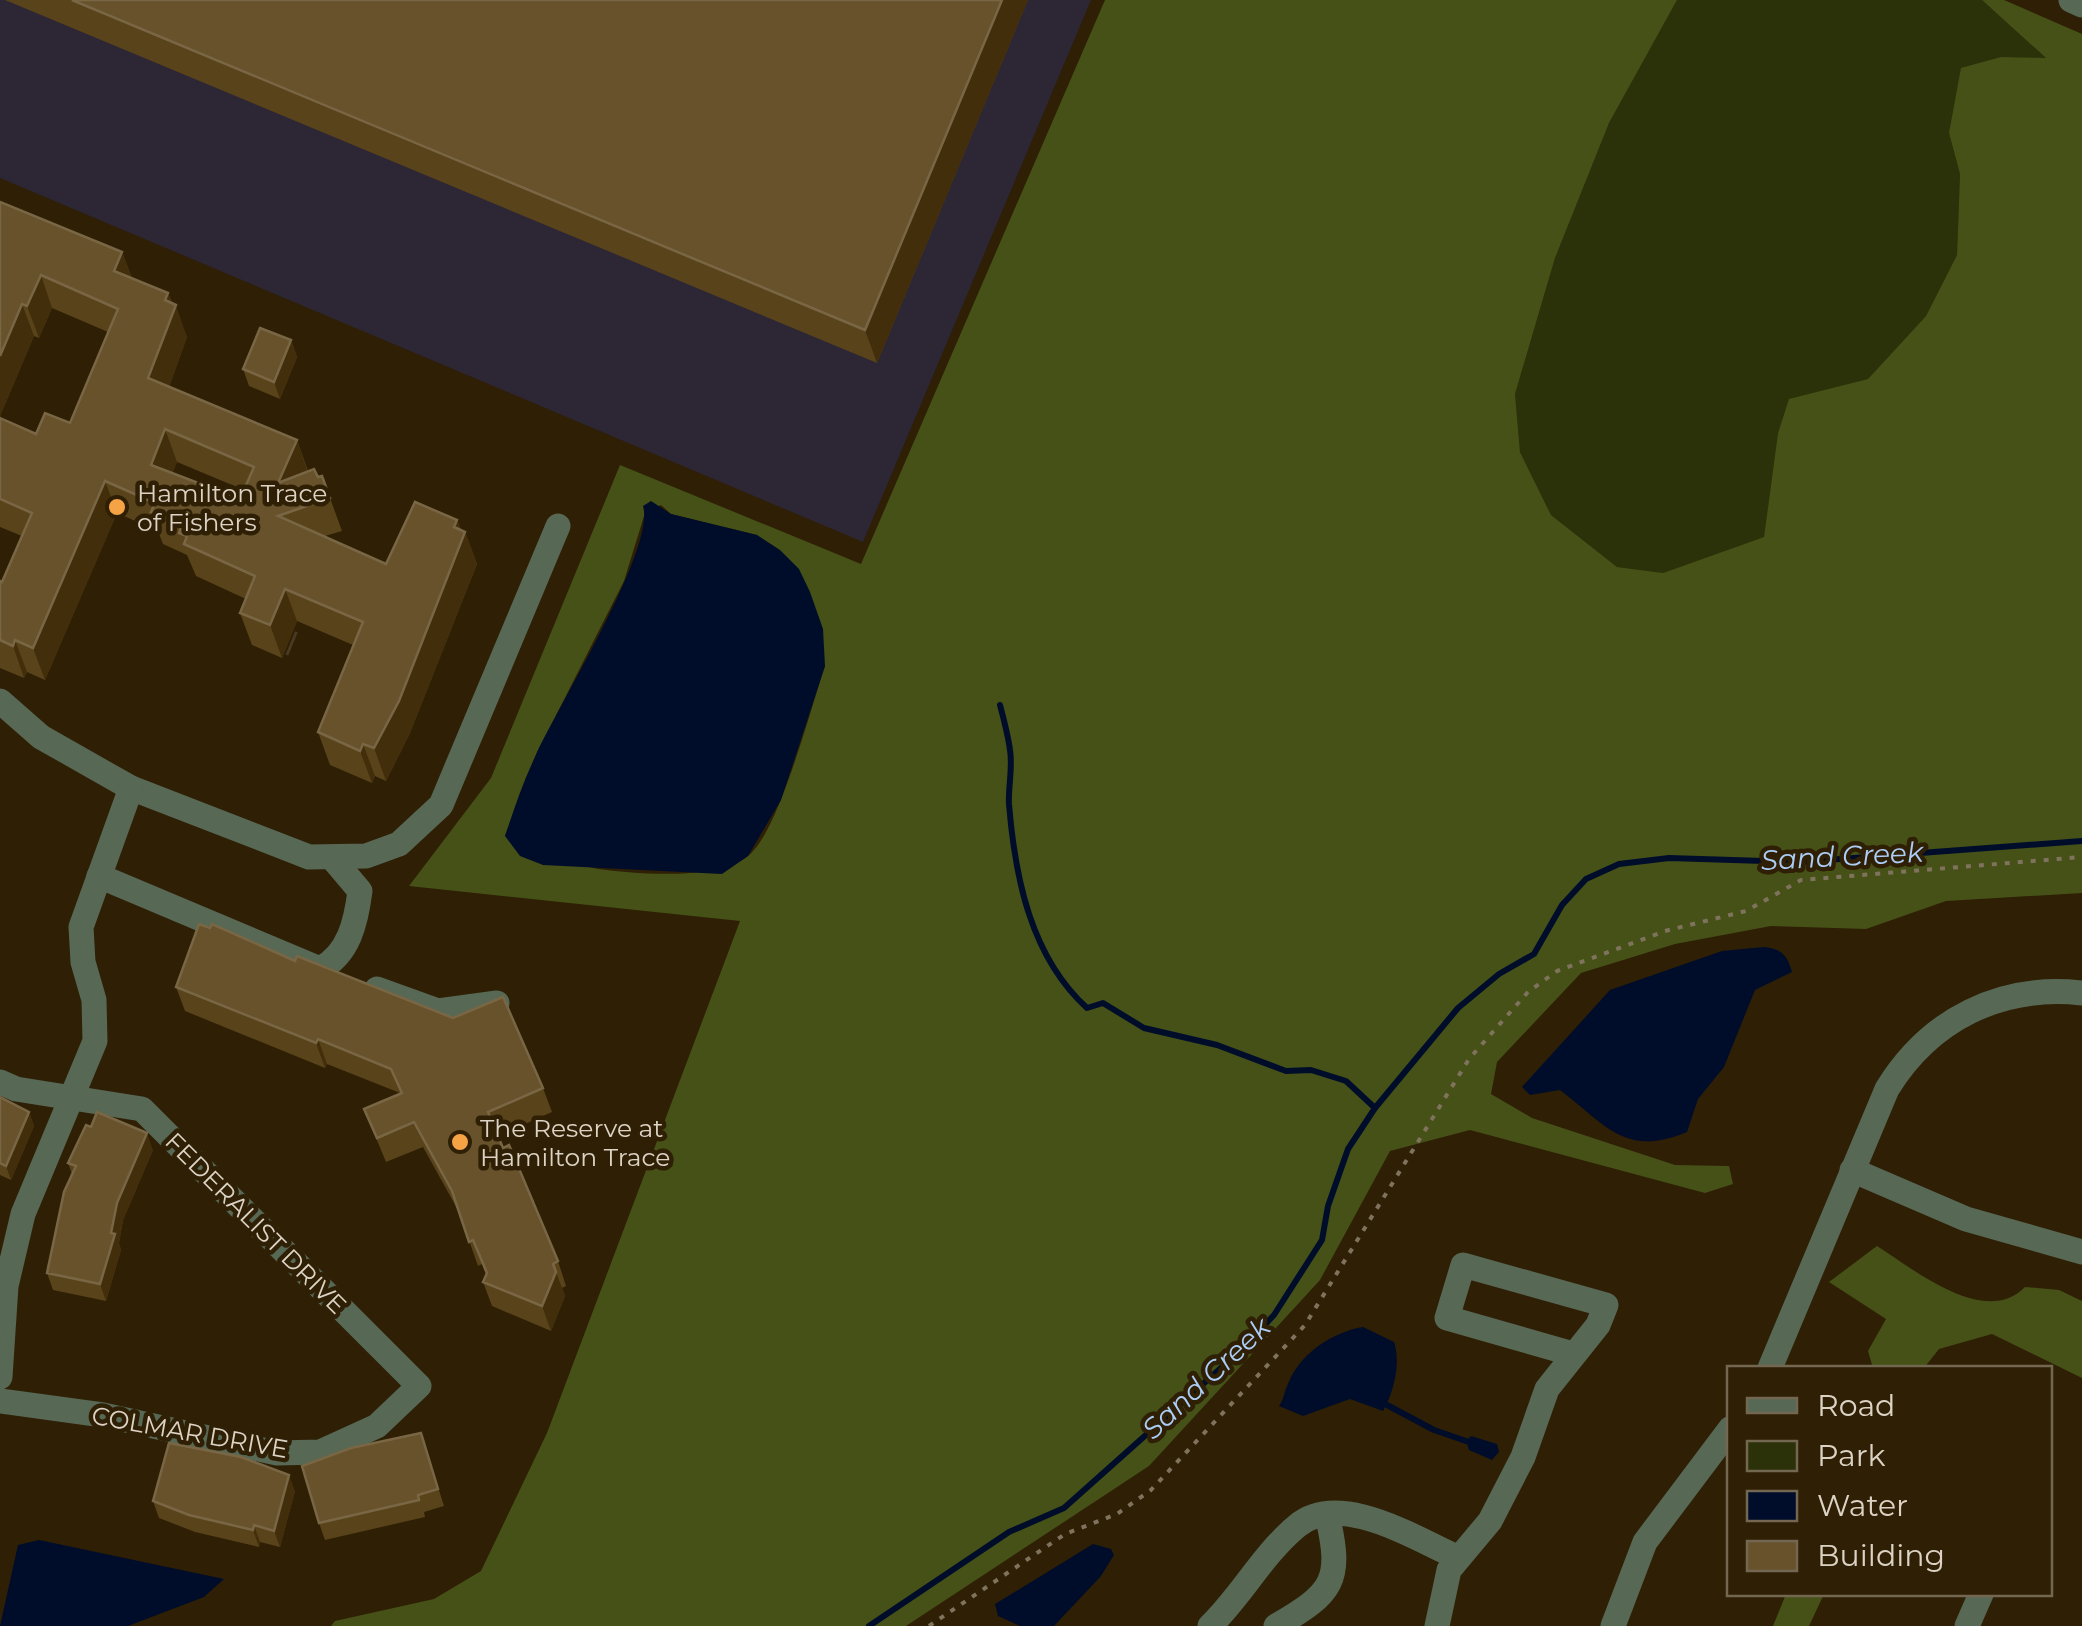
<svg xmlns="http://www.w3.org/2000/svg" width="2082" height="1626" font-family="Montserrat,sans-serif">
<rect width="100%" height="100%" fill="#2e1f05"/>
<polygon fill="#2d2635" points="0,0 1091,0 863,542 0,178"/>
<polygon fill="#2b3209" points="1677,0 1982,0 2047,59 2001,57 1949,133 1960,174 1957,255 1926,316 1868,379 1789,400 1778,433 1764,537 1663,573 1617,567 1551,515 1520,452 1515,394 1555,258 1609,123"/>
<g fill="#465117" fill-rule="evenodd">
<path d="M1105 0H1677L1609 123 1555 258 1515 394 1520 452 1551 515 1617 567 1663 573 1764 537 1778 433 1789 399 1868 379 1926 316 1957 255 1960 174 1949 133 1961 68 2001 57 2046 58 1982 0H2004L2082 34V893L1946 901 1866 929 1771 926 1675 944 1581 973 1497 1062 1491 1094 1532 1118 1675 1165 1729 1166 1733 1184 1705 1193 1470 1130 1390 1151 1320 1280 1149 1466 906 1626H331L335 1621 434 1599 481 1571 547 1433 740 921 409 886 491 778 620 465 861 564ZM661 505 671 514 757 535 825 666C811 707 779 832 748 856 716 881 637 874 598 869 568 864 534 846 505 836L535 757 624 581 645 513Z"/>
<path d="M1877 1246C1915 1270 1985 1328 2025 1287L2059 1290 2082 1301V1378L1992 1334 1939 1349 1924 1368H1873L1868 1351 1886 1319 1829 1282Z"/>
<polygon points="1786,1594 1824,1594 1809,1626 1773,1626"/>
</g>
<g fill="#000d2a">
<path d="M651 501 671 514 757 535 780 550 799 569 810 592 823 629 825 666 781 800 748 856 722 874 543 865 520 856 505 836C514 809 523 782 535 757 556 709 656 549 643 506Z"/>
<path d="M1764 947C1782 949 1787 955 1792 972L1755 990 1724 1067 1698 1099 1687 1132C1625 1158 1606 1125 1560 1090L1530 1095 1522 1087 1610 990 1722 951Z"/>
<path d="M1363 1327 1394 1342C1401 1363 1394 1392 1383 1411L1350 1399 1303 1416 1279 1406C1284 1399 1284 1392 1288 1384 1300 1353 1333 1332 1363 1327Z"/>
<polygon points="1471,1436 1497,1444 1499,1452 1492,1460 1469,1450 1466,1441"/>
<polygon points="39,1540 224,1579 204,1597 128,1626 0,1626 18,1545"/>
<polygon points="1093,1544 1111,1549 1114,1555 1101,1576 1054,1626 1020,1626 998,1616 995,1604"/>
</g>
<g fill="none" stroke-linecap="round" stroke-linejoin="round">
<g stroke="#000d2a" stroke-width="6">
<path d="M1000 705C1004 720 1008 735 1010 750 1013 768 1008 787 1009 804 1015 878 1031 957 1087 1008L1103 1003 1144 1028 1217 1045 1286 1071 1311 1070 1346 1081 1375 1108"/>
<polyline points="1387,1405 1434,1430 1466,1441"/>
<polyline points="869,1626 1009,1532 1064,1508 1240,1351 1274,1315 1322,1240 1328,1206 1348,1149 1375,1108 1458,1008 1499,974 1534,954 1562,905 1586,879 1619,864 1669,858 1800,862 2082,841"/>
</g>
<polyline stroke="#483a22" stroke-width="25" stroke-dasharray="25 12" stroke-linecap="butt" points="256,629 293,644"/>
<polyline stroke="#7f735e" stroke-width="4" stroke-dasharray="5 8" stroke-linecap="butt" points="929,1626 1065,1534 1117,1514 1151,1490 1305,1325 1469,1059 1528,992 1557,971 1665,931 1746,911 1801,880 2082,857"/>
<g stroke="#576855" stroke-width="25">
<polyline points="2071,0 2082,5"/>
<polyline points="0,701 41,737 131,788 309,857 366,856 399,844 441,805 558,526"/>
<path d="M99 876 320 969C349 954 356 922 360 891L333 859"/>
<polyline points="377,989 438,1011 497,1003"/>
<polyline points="0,1082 16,1089 142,1109 419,1386 377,1426 320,1452 277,1453 103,1415 0,1401"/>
<polyline points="1852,1170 1966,1219 2082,1252"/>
<path d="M1770 1368 1887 1089C1930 1019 2001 984 2082 993"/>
<polyline points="0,1377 6,1286 23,1214 95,1041 94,1000 83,962 81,927 131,788"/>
<path d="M1210 1626C1242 1595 1263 1554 1297 1526 1339 1490 1416 1539 1457 1557"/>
<path d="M1276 1626C1333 1593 1343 1581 1327 1515"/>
<polyline points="1437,1626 1449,1570 1490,1521 1523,1457 1547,1389 1598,1325 1606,1305 1463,1265 1447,1318 1573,1354"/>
<polyline points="1613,1626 1645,1542 1730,1429"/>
<polyline points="1967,1626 1981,1594"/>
</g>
</g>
<g fill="#59431a" fill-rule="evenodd">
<polygon points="5,0 1028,0 877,363"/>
<path d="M0 202 122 252 132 278 168 293 187 337 169 387 297 440 308 471 318 477 322 476 342 531 325 536 386 564 457 520 461 530 465 532 477 564 410 733 386 781 375 776 372 783 330 765 318 732 353 645 297 621 282 658 252 645 240 613 246 599 196 576 187 555 163 544 158 531 117 513 45 680 27 672 24 678 0 668V581L2 582 22 536 0 527V416L1 418 36 434 70 423 108 332 52 308 39 338 34 336 0 416ZM177 462 244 490 240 499 172 473Z"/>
<polygon points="291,340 297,357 280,399 249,386 243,369"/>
<polygon points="176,987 543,1088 552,1112 498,1136 558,1261 566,1286 562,1288 565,1296 551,1331 492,1306 483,1282 486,1275 482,1264 478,1266 459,1212 423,1147 386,1162 364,1109 400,1093 327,1064 325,1068 185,1011"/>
<polygon points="0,1097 29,1112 34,1126 11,1180 0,1175"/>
<polygon points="153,1150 123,1220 119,1243 121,1250 106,1301 53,1290 47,1273 72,1174 68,1163"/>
<polygon points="421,1433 444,1506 424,1512 425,1517 325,1540 319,1523"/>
<polygon points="295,1491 280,1547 260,1542 259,1547 195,1532 159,1518 153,1501"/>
</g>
<g fill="#422e0a">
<polygon points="1002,0 1028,0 877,363 865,330"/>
<polygon points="122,252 134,284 114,271"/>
<polygon points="41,275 52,308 39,338 27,306"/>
<polygon points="168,293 174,309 176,305 187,337 160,411 148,378 165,300"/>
<polygon points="22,304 34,336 0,416 0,356"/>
<polygon points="291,340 297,357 280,399 274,382"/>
<polygon points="165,429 177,462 163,498 151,465"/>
<polygon points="297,440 308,473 278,483"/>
<polygon points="105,481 117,513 45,680 33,648"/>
<polygon points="457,520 463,537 465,532 477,564 410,733 386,781 374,748"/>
<polygon points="285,589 297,621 282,658 270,625"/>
<polygon points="15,640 27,672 24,678 13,646"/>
<polygon points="363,744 375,776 372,783 360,751"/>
<polygon points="318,1039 327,1064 325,1068 316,1043"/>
<polygon points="29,1112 34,1126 11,1180 6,1166"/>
<polygon points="147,1133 153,1150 123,1220 119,1243 121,1250 106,1301 100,1284 117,1203"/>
<polygon points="556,1272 565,1296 551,1331 542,1306"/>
<polygon points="289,1475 295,1491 280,1547 274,1531"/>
<polygon points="254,1525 260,1542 259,1547 253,1530"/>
</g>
<g fill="#67522c" stroke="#796644" stroke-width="2.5" fill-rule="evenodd">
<polygon points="72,0 1002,0 865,330"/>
<path d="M0 202 122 252 114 271 168 293 165 300 176 305 148 378 297 440 278 483 314 469 318 477 322 476 330 498 278 516 386 564 415 502 457 520 454 527 465 532 399 701 374 748 363 744 360 751 318 732 363 622 285 589 270 625 240 613 255 576 184 544 187 536 179 533 182 526 151 512 155 503 105 481 33 648 15 640 13 646 0 640V581L2 582 32 513 0 499V418L36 434 45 413 70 423 118 309 41 275 27 306 22 304 0 356ZM165 429 254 467 240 499 151 465Z"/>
<polygon points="260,328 291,340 274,382 243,369"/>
<polygon points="199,924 210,928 212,924 295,961 297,956 453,1018 503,997 543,1088 488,1112 503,1148 509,1145 558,1261 553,1264 556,1272 542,1306 483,1282 487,1273 473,1240 469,1242 452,1191 414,1122 377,1138 364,1109 402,1093 391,1069 318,1039 316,1043 176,987"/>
<polygon points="0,1097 29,1112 6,1166 0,1163"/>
<polygon points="97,1112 147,1133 117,1203 111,1233 115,1234 100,1284 47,1273 64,1192 76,1166 68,1163 86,1125 91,1127"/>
<polygon points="421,1433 438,1489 418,1495 419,1500 319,1523 302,1466 351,1448"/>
<polygon points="169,1443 241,1457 289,1475 274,1531 254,1525 253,1530 189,1515 153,1501"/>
</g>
<g fill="#f5a345" stroke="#2e1f05" stroke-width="4">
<circle cx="117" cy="507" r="10"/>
<circle cx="460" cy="1142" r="10"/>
</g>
<g text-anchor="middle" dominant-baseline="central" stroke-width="9" stroke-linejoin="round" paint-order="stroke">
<g font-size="25" fill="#dcd3c4" stroke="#2e1f05" text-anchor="start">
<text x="137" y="493">Hamilton Trace<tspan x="137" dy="29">of Fishers</tspan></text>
<text x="480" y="1128">The Reserve at<tspan x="480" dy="29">Hamilton Trace</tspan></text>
</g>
<g font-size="25" fill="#dcd3c4" stroke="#2e1f05">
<text transform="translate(256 1223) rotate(45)">FEDERALIST DRIVE</text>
<text transform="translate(190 1432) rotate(10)">COLMAR DRIVE</text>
</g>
<g font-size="28" font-style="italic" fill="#accdf5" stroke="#2e1f05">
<text transform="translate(1842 856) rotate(-3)">Sand Creek</text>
<text transform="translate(1206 1378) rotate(-43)">Sand Creek</text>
</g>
</g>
<rect x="1727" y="1366" width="325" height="230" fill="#2e1f05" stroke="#746751" stroke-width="2.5"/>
<rect x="1747" y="1398" width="50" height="15" fill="#576855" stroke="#746751" stroke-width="2.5"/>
<text x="1817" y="1416" font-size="30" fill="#dcd3c4">Road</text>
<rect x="1747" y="1441" width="50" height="30" fill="#2b3209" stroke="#746751" stroke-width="2.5"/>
<text x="1817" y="1466" font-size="30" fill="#dcd3c4">Park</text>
<rect x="1747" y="1491" width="50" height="30" fill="#000d2a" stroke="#746751" stroke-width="2.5"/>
<text x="1817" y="1516" font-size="30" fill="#dcd3c4">Water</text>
<rect x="1747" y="1541" width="50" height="30" fill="#67522c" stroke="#746751" stroke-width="2.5"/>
<text x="1817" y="1566" font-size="30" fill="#dcd3c4">Building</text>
</svg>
